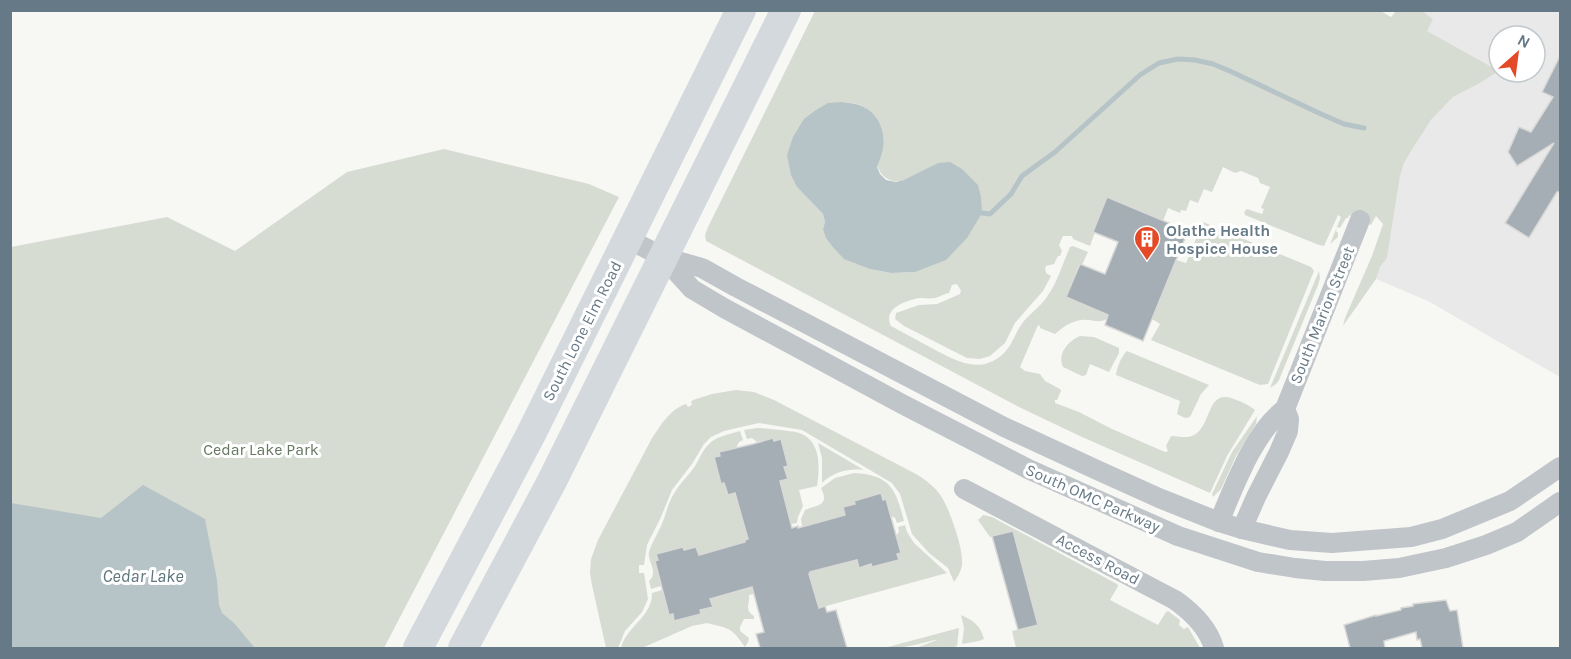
<svg xmlns="http://www.w3.org/2000/svg" width="1571" height="659" font-family="Karla,sans-serif">
<rect width="100%" height="100%" fill="#f7f7f4"/>
<path fill="#e8e9e8" fill-rule="evenodd" d="M1422 11H1560V377L1428 301 1376 279 1380 267 1387 258 1400 176 1404 163 1413 148 1431 120 1453 97 1480 83 1499 71 1426 31 1433 19ZM1499 36H1535V72H1499Z"/>
<g fill="#d7dcd3" fill-rule="evenodd">
<path d="M1379 10 1391 17 1396 11H1422L1433 19 1427 31 1499 71 1480 83 1453 97 1431 120 1413 148 1404 163 1400 176 1387 258 1380 267 1376 279 1343 326 1345 318 1372 256 1383 224 1376 216 1371 225 1349 215 1348 218H1346L1340 228 1337 227 1336 231 1338 233V237L1330 244 1341 217 1338 215 1324 246 1319 245 1245 215 1244 212 1247 209 1262 214 1264 209 1261 208 1270 187 1260 183 1258 178 1241 171 1235 173 1223 167 1212 192 1204 189 1198 203 1190 200 1186 211 1181 210 1180 213 1168 208 1163 221 1107 198 1090 246 1073 239 1072 236H1063L1059 245 1062 251 1060 256H1058L1054 264 1046 266 1045 268 1046 273 1051 276 1043 291 1015 323 1005 343 990 356 980 359 967 358 904 326 895 319 896 313 919 305 937 304 960 294 961 291 957 284 952 285 949 293C944 294 939 297 935 298 930 299 925 298 920 298 907 300 882 308 891 326 903 333 916 339 928 346 953 359 979 377 1004 353 1012 345 1015 334 1021 325 1027 316 1036 310 1043 302 1056 287 1062 265 1070 247L1073 246 1088 252 1082 265 1079 264 1066 297 1108 315 1107 319C1098 324 1092 319 1082 320 1071 321 1063 327 1055 334L1040 328V326L1038 325 1020 367 1025 371 1040 374 1045 381 1060 389 1061 391 1057 400H1055V403L1079 412 1112 429 1165 452 1168 451 1166 446 1171 436C1178 436 1186 439 1194 435 1212 426 1206 388 1234 399 1242 402 1249 405 1255 410L1227 456 1210 493 1082 437 1021 408 706 241 705 235 708 227 815 11ZM842 102C862 104 868 105 877 124 885 143 884 148 877 166 890 196 918 174 938 163L915 272 891 273 870 269 823 229 825 222 823 214 797 187Z"/>
<polygon points="444,149 589,184 619,197 384,648 11,648 11,247 167,217 235,251 347,172"/>
<polygon points="1203,222 1311,267 1314,271 1268,384 1260,385 1151,340 1160,324 1152,319 1176,260 1186,263"/>
<polygon points="1319,271 1320,278 1318,285 1279,380 1276,384 1270,388"/>
<path d="M1080 336 1094 337 1119 348V353L1109 372 1090 364 1086 375 1082 376 1063 367C1057 354 1068 341 1080 336Z"/>
<path d="M1127 351 1209 385 1201 394 1190 417 1185 418 1177 414 1180 401 1116 375C1117 367 1121 357 1127 351Z"/>
<path d="M736 390 754 392 774 400 916 474C926 480 935 487 941 496 949 508 962 545 962 560 963 568 959 575 954 582L948 568 929 553 912 534 900 494 892 483 802 430 759 423 724 431 711 437 704 444 692 464 672 490 661 517 647 545 644 565H639V573H644L648 599 642 612 625 631 618 648H606L592 585 590 573 591 559 598 540 651 440C660 426 670 409 686 404L688 407 692 405 691 402 693 400 712 394Z"/>
<polygon points="1257,416 1256,424 1236,456 1221,489 1213,497 1212,494 1232,452"/>
<path d="M757 428C765 428 772 429 780 430 786 431 793 431 799 433 821 440 820 467 817 486L799 490 803 506 798 517 797 523 791 524 780 481 788 479 784 467 787 466 773 438 757 442 752 438 747 439 744 430Z"/>
<path d="M740 431 743 440 739 442 736 448 719 452 720 456 714 457 721 483H724L727 495 735 493 748 539 746 545 743 543 717 550 710 555 709 552 699 555 696 547 684 550 683 547 657 554 658 560 655 561 661 586 651 589 649 581C659 572 647 561 649 552 652 542 657 535 661 526 666 515 668 502 675 492 681 482 689 475 695 466 700 458 703 449 710 443 718 436 730 434 740 431Z"/>
<path d="M818 443 864 470C849 468 833 472 822 483V458Z"/>
<path d="M854 473C891 475 896 490 904 521L897 523 895 518 891 516 886 499 883 500 881 494 855 501V504L843 507 845 515 802 527 801 519 805 510C817 505 830 506 821 488L835 478Z"/>
<polygon points="983,515 992,517 1117,584 1118,586 1110,600 1158,625 1166,612 1168,611 1180,620 1179,625 1184,629 1188,627 1200,648 1016,648 1012,631 1037,625 1012,531 990,537 978,520"/>
<polygon points="905,525 907,532 914,543 947,573 819,608 813,588 804,590 800,577 810,574 809,568 813,571 857,560 860,567 871,564 873,567 899,560 897,554 901,553 896,536 899,532 898,527"/>
<path d="M755 587 757 593 749 595C750 604 744 610 754 616V619H744L740 627V631L749 638 748 642 745 647 736 635 730 630 723 627 707 623 692 626 642 648H621C626 627 653 616 652 593L662 590 669 615 673 614 674 620 701 613 700 610 712 607 710 599Z"/>
<path d="M961 615C973 620 981 626 984 639L979 641 962 644 964 628Z"/>
<path d="M959 628 957 646 952 648H916L937 640C932 640 928 642 923 643 910 646 898 649 884 648Z"/>
</g>
<g fill="#b6c3c7">
<path d="M842 102C847 103 852 103 856 104 876 109 886 129 883 148 882 155 879 161 877 167L880 174 886 180 896 182 904 180 938 163 950 162 962 169 978 185 981 197 982 213 967 238 946 260 915 272 891 273 870 269 844 259 832 246 826 238 823 229 825 222 823 214 797 187 791 175 787 155 793 137 804 119 816 110 828 103Z"/>
<polygon points="143,485 205,519 217,580 219,605 222,613 234,623 254,647 259,648 11,648 11,503 101,518"/>
</g>
<g fill="none" stroke-linecap="round" stroke-linejoin="round">
<polyline stroke="#b6c3c7" stroke-width="5" points="982,213 990,214 1011,194 1022,176 1055,152 1140,75 1159,63 1178,59 1195,60 1213,64 1232,72 1321,114 1344,124 1364,128"/>
</g>
<g fill="#a5aeb4" stroke="#d9d9d7" stroke-width="1.5">
<polygon points="1560,56 1560,192 1557,192 1529,238 1505,223 1554,143 1517,166 1508,152 1519,127 1531,132 1553,97 1542,92"/>
<polygon points="1107,197 1188,231 1143,341 1105,325 1108,315 1066,297 1080,264 1105,274 1118,242 1093,232"/>
<polygon points="773,438 774,441 781,439 788,466 784,467 788,479 780,481 792,528 798,526 798,528 845,515 843,507 855,504 854,501 881,493 883,500 886,499 901,553 897,554 899,560 872,567 871,564 859,568 857,560 810,572 809,574 819,608 825,606 827,612 836,610 847,648 760,648 756,634 764,632 752,587 710,599 713,607 700,610 701,614 674,621 673,614 669,615 655,561 658,560 656,554 683,547 684,550 696,547 699,555 745,542 745,540 748,539 735,493 728,495 724,483 721,484 714,457 720,456 719,452 753,444"/>
<polygon points="1013,531 1038,625 1018,630 992,536"/>
<polygon points="1446,600 1450,611 1457,610 1463,648 1422,648 1420,639 1417,640 1416,632 1384,641 1385,648 1350,648 1344,625 1376,615 1376,616 1401,610 1401,608 1413,606 1413,604"/>
</g>
<g fill="none" stroke-linecap="round" stroke-linejoin="round">
<g stroke="#c0c5c9" stroke-width="20">
<polyline points="628,239 663,257 702,268 736,287 1004,427 1097,470 1159,498 1219,522 1242,529 1290,540 1332,543 1411,537 1442,529 1510,501 1560,467"/>
<polyline points="663,257 692,289 724,308 902,404 1028,469 1178,536 1258,562 1295,568 1325,571 1363,571 1399,568 1446,558 1486,545 1517,532 1560,502"/>
<path d="M964 489 1175 600C1192 612 1208 627 1214 648"/>
<path d="M1219 522C1234 487 1254 431 1285 409L1360 220"/>
<polyline points="1242,529 1256,497 1279,452 1288,431 1289,419 1285,409"/>
</g>
<g stroke="#d4d9dd" stroke-width="30">
<polyline points="418,648 531,434 741,10"/>
<polyline points="463,648 552,481 786,10"/>
</g>
</g>
<defs>
<symbol id="building-pin" viewBox="-11 -11 22 30"><path d="M0 17L-7.5 6A9.5 9.5 0 1 1 7.5 6Z" fill="#e44a27" stroke="#fff"/><path d="M-4-6H4V6H1V3H-1V6H-4ZM-2.5-4.3h1.7v1.8h-1.7ZM.8-4.3h1.7v1.8H.8ZM-2.5-1h1.7V.8h-1.7ZM.8-1h1.7V.8H.8Z" fill="#fff"/></symbol>
</defs>
<g fill-rule="evenodd">
<use href="#building-pin" x="1132" y="224" width="30" height="40"/>
</g>
<g text-anchor="middle" dominant-baseline="central" stroke-width="6" stroke-linejoin="round" paint-order="stroke">
<g font-size="16" font-weight="bold" fill="#667986" stroke="#fff" text-anchor="start">
<text x="1166" y="230">Olathe Health<tspan x="1166" dy="18">Hospice House</tspan></text>
</g>
<g font-size="16" fill="#667986" stroke="#fff">
<text transform="translate(1322 315) rotate(-68)">South Marion Street</text>
<text transform="translate(582 331) rotate(-63)">South Lone Elm Road</text>
<text transform="translate(1093 498) rotate(24)">South OMC Parkway</text>
<text transform="translate(1098 559) rotate(28)">Access Road</text>
</g>
<g font-size="16" fill="#667861" stroke="#fff">
<text x="261" y="449">Cedar Lake Park</text>
</g>
<g font-size="18" font-style="italic" fill="#5d747b" stroke="#fff">
<text x="143" y="576">Cedar Lake</text>
</g>
</g>
<rect width="1571" height="659" fill="none" stroke="#667986" stroke-width="24"/>
<g transform="translate(1517 54) rotate(28)"><circle r="28" fill="#ffffff" stroke="#c2c9cf" stroke-width="1.5"/>
<path d="M0-4.5L10 22L0 15L-10 22Z" fill="#e44a27"/>
<text y="-9" font-size="16" font-weight="bold" text-anchor="middle" fill="#667986">N</text>
</g>
</svg>
